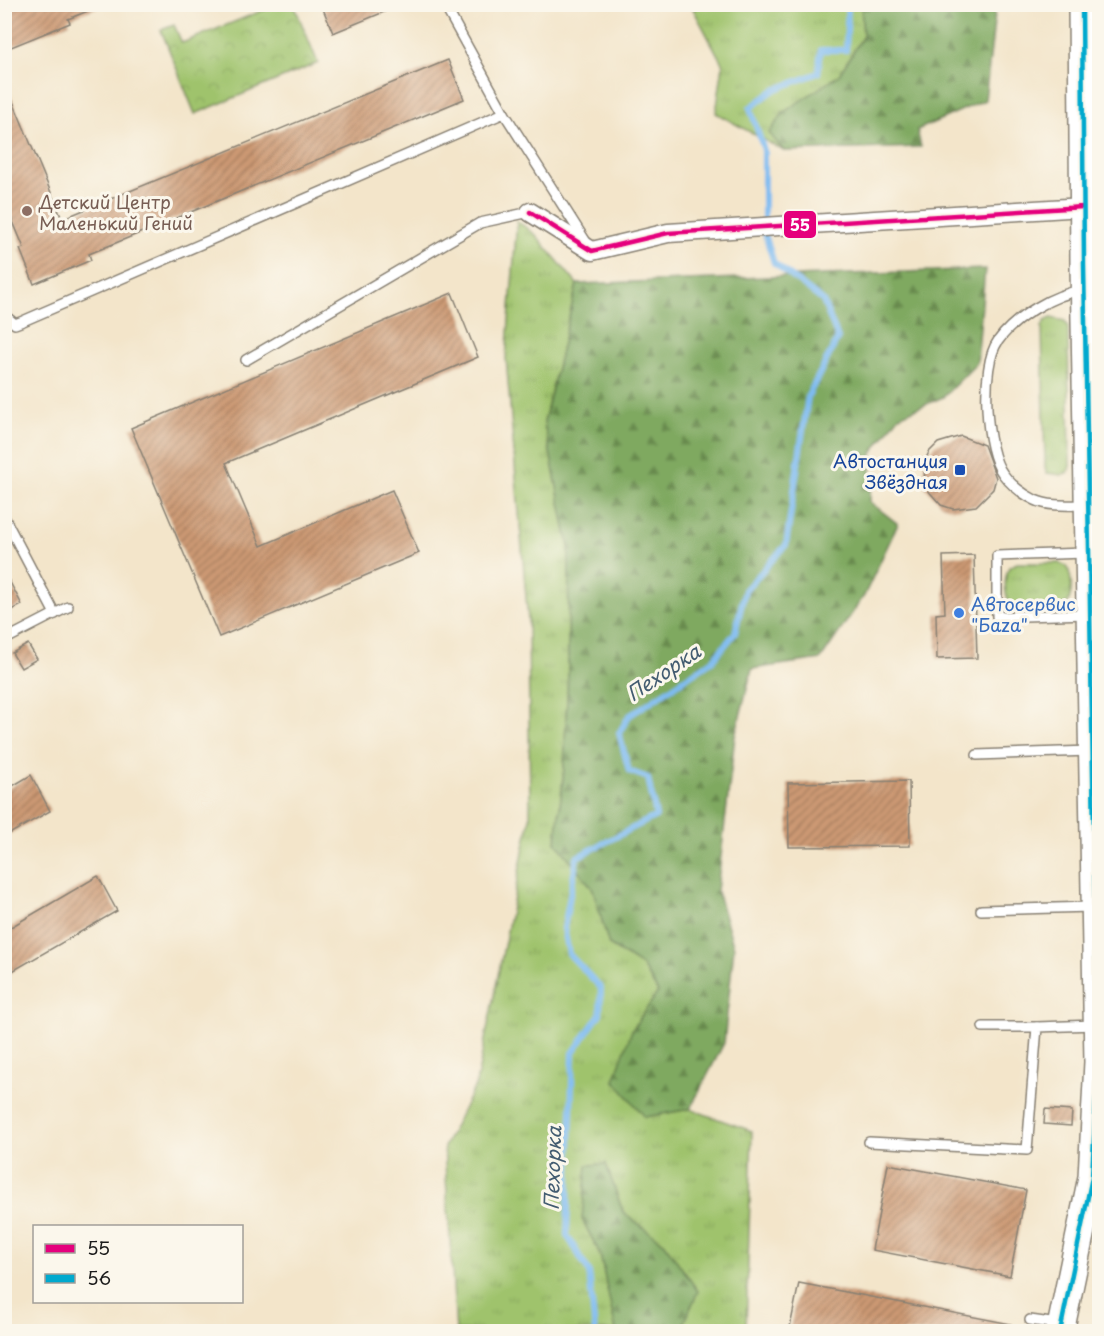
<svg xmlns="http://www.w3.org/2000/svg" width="1104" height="1336" font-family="'Playpen Sans',sans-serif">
<defs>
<pattern id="grass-tufts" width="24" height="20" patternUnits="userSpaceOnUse" patternTransform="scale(1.5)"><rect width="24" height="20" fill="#9fc36c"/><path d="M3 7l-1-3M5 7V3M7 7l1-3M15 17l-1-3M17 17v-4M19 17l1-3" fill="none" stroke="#88a75d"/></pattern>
<pattern id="forest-firs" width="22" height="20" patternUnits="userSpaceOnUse" patternTransform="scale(1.5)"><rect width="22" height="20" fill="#7fa960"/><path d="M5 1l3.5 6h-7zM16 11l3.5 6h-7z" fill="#67894e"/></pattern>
<pattern id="park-crowns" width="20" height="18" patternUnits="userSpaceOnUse" patternTransform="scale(1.5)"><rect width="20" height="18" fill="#9fc36c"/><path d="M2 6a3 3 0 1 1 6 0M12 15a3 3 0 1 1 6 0" fill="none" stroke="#88a75d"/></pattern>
<pattern id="building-hatch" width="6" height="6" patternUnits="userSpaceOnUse" patternTransform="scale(1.5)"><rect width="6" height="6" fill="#cc9973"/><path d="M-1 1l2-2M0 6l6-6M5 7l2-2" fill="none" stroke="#a57c5e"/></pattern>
</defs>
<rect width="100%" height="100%" fill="#fbf7ec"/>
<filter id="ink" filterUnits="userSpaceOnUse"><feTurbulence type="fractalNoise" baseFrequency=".0167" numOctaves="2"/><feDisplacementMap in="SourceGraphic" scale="12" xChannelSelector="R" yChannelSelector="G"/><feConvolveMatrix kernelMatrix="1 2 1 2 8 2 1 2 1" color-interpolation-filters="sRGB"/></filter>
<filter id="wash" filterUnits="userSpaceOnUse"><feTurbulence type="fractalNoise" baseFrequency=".008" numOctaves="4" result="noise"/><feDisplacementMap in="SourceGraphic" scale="24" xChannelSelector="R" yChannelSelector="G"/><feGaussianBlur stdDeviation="1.35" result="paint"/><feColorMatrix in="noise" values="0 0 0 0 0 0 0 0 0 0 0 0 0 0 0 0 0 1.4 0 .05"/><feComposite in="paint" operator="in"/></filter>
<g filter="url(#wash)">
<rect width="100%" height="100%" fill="#f3e5ca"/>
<g fill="url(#grass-tufts)" stroke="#5e7044" stroke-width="1.5">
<polygon points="691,5 861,5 863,36 839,75 784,112 770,133 784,151 716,113 723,65"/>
<polygon points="517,221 536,235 577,284 544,422 569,547 568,674 564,770 556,842 593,889 609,945 642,966 658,992 632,1030 645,1117 690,1109 752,1131 746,1331 687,1331 682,1328 665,1244 623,1212 606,1164 582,1219 600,1254 616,1331 456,1331 444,1147 476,1084 530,818 528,621 506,358"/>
<polygon points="1051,318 1065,321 1068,327 1070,466 1068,472 1062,475 1047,473 1045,467 1042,327 1045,321"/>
<path d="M1017 563H1059L1067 566C1072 578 1073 591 1068 603 1053 610 1025 611 1010 604 1004 592 1004 579 1009 567Z"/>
</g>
<g fill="url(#forest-firs)" stroke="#4e623e" stroke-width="1.5">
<polygon points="861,5 996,5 985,100 917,130 921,147 784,151 769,133 784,112 839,75 863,36"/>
<polygon points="985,269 977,363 943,397 899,416 872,453 870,502 898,524 864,596 821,659 752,669 735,736 717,891 734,947 724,1043 690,1109 645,1117 614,1080 632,1030 658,992 642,966 609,945 593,889 556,842 564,770 568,674 569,547 544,422 577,284"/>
<polygon points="606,1164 623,1212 665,1244 698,1291 682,1328 687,1331 616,1331 600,1254 582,1219 587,1165"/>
</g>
<polygon fill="url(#park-crowns)" stroke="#5e7044" stroke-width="1.5" points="276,5 294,5 318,63 195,114 161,30 174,25 182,43"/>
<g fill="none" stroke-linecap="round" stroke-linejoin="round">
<polyline stroke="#7ebbf1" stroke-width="6" points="595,1332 589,1272 567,1235 573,1053 600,1014 601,988 569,954 564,928 577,857 656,816 648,778 629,771 619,733 629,716 713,660 735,633 745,590 786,545 808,396 838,338 823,301 774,263 764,231 764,150 750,108 774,90 818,73 821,50 846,50 848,4"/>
</g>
<g id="blocks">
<g fill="url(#building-hatch)">
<polygon points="4,4 103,4 103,5 68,19 70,23 4,50"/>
<polygon points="321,4 400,4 401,5 333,33"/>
<polygon points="448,60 464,99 89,254 91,260 34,284 20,249 24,248 4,200 4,80 62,219"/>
<polygon points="452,293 478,357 226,463 261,546 392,490 419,553 219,637 131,428"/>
<polygon points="961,436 984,445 996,478 993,489 976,506 953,509 941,505 925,487 924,463 929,452 938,443"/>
<polygon points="974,555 977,658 937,659 936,614 945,613 943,556"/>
<polygon points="4,571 22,605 4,614"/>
<polygon points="28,644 37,659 21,668 12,653"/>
<polygon points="31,775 50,811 4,837 4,791"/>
<polygon points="909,781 910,846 789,847 788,783"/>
<polygon points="98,876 117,911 4,976 4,931"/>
<polygon points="1045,1109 1072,1111 1071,1126 1044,1124"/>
<polygon points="888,1164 1026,1190 1010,1276 872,1250"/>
<polygon points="799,1283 1011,1324 1010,1332 789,1332"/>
</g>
</g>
</g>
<g filter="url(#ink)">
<use href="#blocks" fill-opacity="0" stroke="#888073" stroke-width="1.5"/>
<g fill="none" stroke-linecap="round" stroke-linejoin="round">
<defs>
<g id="lane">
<polyline points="444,4 504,113 586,242"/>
<path d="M1083 290C1054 294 1015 317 998 341 980 366 985 451 1003 474 1011 485 1023 494 1035 500 1050 507 1069 505 1085 505"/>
<polyline points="4,315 15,324 23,321 504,113"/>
<polyline points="246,360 480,223 530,212"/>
<polyline points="4,517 55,614"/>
<polyline points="1086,553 997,556 997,617 1087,614"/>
<polyline points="4,640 68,607"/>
<polyline points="977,755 1090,751"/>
<polyline points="981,910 1092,907"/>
<polyline points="983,1027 1037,1027"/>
<polyline points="869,1142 1027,1150 1037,1027 1095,1025"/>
<polyline points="1030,1320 1058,1324"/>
</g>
<polyline id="street" points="530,212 592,251 668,233 1083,207"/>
<polyline id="primary" points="1060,1332 1092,1177 1098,1062 1084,265 1082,4"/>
</defs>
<use href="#lane" stroke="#888073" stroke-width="12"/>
<use href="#street" stroke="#888073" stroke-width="21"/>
<use href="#primary" stroke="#888073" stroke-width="30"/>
<use href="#lane" stroke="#fff" stroke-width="9"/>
<use href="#street" stroke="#fff" stroke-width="18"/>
<use href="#primary" stroke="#fff" stroke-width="27"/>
<defs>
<polyline id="bus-1" points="530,212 592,251 668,233 1083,207"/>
<polyline id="bus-2" points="1060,1332 1092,1177 1098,1062 1084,265 1082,4"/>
</defs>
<use href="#bus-1" stroke="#fbf7ec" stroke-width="9"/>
<use href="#bus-2" stroke="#fbf7ec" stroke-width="9"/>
<use href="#bus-1" stroke="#e5007d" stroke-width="4.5"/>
<use href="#bus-2" stroke="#00a9ce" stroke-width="4.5"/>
</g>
</g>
<circle fill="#8d6e63" stroke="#fbf7ec" stroke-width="2" cx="27" cy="211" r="6"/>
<rect fill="#1a4fb4" stroke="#fbf7ec" stroke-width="2" x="954" y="464" width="12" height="12" rx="3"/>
<circle fill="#3f7fe0" stroke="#fbf7ec" stroke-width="2" cx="959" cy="613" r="6"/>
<g text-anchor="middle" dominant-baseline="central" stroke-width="6" stroke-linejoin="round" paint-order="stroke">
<g font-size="18" fill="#785e54" stroke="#fbf7ec" text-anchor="start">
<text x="39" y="201">Детский Центр<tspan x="39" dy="21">Маленький Гений</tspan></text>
</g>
<g font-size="18" fill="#164399" stroke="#fbf7ec" text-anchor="end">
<text x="948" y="460">Автостанция<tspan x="948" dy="21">Звёздная</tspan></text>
</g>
<g font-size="18" fill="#366cbe" stroke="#fbf7ec" text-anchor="start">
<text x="971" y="603">Автосервис<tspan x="971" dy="21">"Баzа"</tspan></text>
</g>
<g font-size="20" font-style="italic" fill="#435c71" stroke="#fbf7ec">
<text transform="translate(663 672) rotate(-34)">Пехорка</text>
<text transform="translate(552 1168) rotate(-88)">Пехорка</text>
</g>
</g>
<rect stroke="#fbf7ec" stroke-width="2" x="783" y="210" width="34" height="29" rx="6" fill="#e5007d"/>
<g font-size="16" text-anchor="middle" font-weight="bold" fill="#fff">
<text x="800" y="231">55</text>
</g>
<rect width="1104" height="1336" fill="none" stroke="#fbf7ec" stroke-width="24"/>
<rect x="33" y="1225" width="210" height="78" fill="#fbf7ec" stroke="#a29f99" stroke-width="1.5"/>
<rect x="45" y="1244" width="30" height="9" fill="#e5007d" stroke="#a29f99" stroke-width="1.5"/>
<text x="87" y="1255" font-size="18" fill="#1c1c1c">55</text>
<rect x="45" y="1274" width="30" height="9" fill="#00a9ce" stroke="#a29f99" stroke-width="1.5"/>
<text x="87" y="1285" font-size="18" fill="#1c1c1c">56</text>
</svg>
